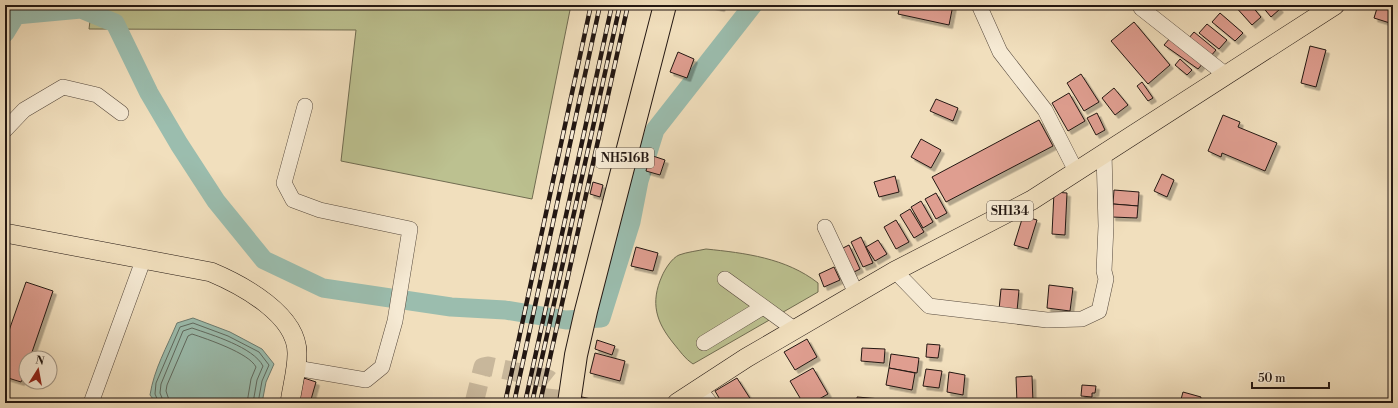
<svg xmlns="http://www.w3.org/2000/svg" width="1398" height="408" font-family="'Libre Bodoni',serif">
<defs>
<filter id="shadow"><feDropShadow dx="3.5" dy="3.5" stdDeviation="0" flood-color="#0004"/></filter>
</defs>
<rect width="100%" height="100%" fill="#f1dfbd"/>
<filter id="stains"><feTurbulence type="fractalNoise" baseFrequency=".005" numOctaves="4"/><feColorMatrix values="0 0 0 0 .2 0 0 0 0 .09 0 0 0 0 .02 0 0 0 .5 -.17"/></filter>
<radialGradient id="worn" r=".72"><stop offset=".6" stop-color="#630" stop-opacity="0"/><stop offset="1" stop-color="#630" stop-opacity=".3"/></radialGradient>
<g fill="#bcc190" stroke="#706c51">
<polygon points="92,5 571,5 532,199 341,161 356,30 89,29"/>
<path d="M706 249C745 253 786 258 818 283V292L693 364C685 359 680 351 674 344 656 322 650 303 662 276 665 269 672 258 679 255 687 252 697 251 706 249Z"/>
</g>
<path fill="#9bbdae" stroke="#6b7b70" d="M193 318 230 332 262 349 274 364 266 382 262 403H156L150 395C154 369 167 347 177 323Z"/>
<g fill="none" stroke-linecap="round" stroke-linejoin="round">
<g stroke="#5f6a60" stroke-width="1">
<polyline points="159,403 155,394 156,383 180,327 193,323 228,336 259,352 269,365 262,381 258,403"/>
<path d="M164 403 160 393 161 384 183 331 192 328C212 335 253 347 263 366L257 380 253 403"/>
<path d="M170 403 166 391 167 385 188 336 192 334C207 339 249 353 256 367L251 379 247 403"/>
</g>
<polyline stroke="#9bbdae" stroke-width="19" points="5,33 16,15 81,9 115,23 149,93 179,144 216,201 264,260 323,288 451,307 505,310 566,320 601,318 631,222 639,181 655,130 753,5"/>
</g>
<g fill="#df9e90" stroke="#231712" filter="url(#shadow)">
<polygon points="709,5 722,5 721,8"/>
<polygon points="900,5 953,5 949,25 898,14"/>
<polygon points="1234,5 1251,5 1261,17 1252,25"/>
<polygon points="1261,5 1276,5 1280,9 1271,17"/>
<polygon points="1378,5 1393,7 1393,24 1374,18"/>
<polygon points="1220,13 1243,33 1235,41 1212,22"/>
<polygon points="1134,22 1170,65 1148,84 1111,41"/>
<polygon points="1207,24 1227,40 1219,49 1199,33"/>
<polygon points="1194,32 1216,50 1210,57 1188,39"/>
<polygon points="1170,38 1204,62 1198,69 1164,45"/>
<polygon points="1310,46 1326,50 1316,87 1301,83"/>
<polygon points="678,52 694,59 687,78 670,72"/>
<polygon points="1180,59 1192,70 1187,75 1175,65"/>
<polygon points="1081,74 1099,102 1084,111 1067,83"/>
<polygon points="1142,82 1153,98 1148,101 1137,86"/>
<polygon points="1114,88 1128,105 1115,115 1102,98"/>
<polygon points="1069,93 1085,121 1068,131 1052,103"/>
<polygon points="936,99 958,108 953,121 930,111"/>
<polygon points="1097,113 1105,130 1096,135 1087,118"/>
<polygon points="1223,115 1240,122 1238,127 1277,143 1265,171 1222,153 1221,157 1208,151"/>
<polygon points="1039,120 1053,146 946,202 932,177"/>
<polygon points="921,139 941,150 931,168 911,157"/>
<polygon points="650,155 665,160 660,175 646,171"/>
<polygon points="1162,174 1174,180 1167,197 1154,191"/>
<polygon points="895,176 899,192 879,197 874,182"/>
<polygon points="593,182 603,185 600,197 590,194"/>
<polygon points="1114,190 1139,192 1138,206 1113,204"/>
<polygon points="1054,192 1067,193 1065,235 1052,234"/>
<polygon points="936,193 947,213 936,219 925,199"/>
<polygon points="921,201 933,222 923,228 911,207"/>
<polygon points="1113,204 1138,206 1137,218 1112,217"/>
<polygon points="910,209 924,232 914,238 900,215"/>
<polygon points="1023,216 1037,220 1028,249 1014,245"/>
<polygon points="896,220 909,242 896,249 884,227"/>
<polygon points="861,237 873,263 863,267 851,242"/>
<polygon points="878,240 887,254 875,261 866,247"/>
<polygon points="849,245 860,269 852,273 841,249"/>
<polygon points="636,247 658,253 653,271 631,266"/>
<polygon points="834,267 840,280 824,287 819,274"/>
<polygon points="26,282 53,291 30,358 26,358 26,368 21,382 5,377 5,342"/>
<polygon points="1049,285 1073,288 1070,311 1047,308"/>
<polygon points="1001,289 1019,290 1017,311 999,310"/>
<polygon points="807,339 817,357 795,370 784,352"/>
<polygon points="597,340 615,346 612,355 595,349"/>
<polygon points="927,344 940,345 938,358 926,357"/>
<polygon points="862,348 885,349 884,363 861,361"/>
<polygon points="595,353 625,361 620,381 590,373"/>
<polygon points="891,354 919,358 917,373 889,368"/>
<polygon points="813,368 828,394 812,403 803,403 790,381"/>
<polygon points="889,368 915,373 912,390 886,385"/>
<polygon points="926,369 942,371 939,388 923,386"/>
<polygon points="949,372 965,375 963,395 947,392"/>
<polygon points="1032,376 1033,403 1017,403 1016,377"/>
<polygon points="304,378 316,382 310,403 297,403"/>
<polygon points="737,378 753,403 722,403 715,391"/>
<polygon points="1082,385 1096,386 1095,393 1092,393 1092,397 1081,396"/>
<polygon points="1183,392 1201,397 1200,403 1180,403"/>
<polygon points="582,397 600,401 600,403 580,403"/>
<polygon points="857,397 881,399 881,403 857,403"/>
</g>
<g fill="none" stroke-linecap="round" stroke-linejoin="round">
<polyline stroke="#c8b79b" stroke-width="19" stroke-dasharray="19 10" stroke-linecap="butt" points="474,403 483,367 488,366 548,379 553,383 551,403"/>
<defs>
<g id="minor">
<polyline points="979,5 1000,52 1045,110 1076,171"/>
<polyline points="1144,5 1141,8 1226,75"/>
<polyline points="5,130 24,110 63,87 97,95 121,113"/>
<polyline points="825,227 856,293"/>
<polyline points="895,271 929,306 1047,320 1082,319 1099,311 1106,279 1104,271 1106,226 1104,153"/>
<polyline points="725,279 794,329"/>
<polyline points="704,343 763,307"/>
<polyline points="296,368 366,380 382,367 395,321 410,229 320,210 293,200 284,183 305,106"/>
<polyline points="699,389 710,403"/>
<polyline points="91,403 144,258"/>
</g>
<g id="major">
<path d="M5 233 211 272C242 285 298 315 297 354 297 371 292 387 290 403"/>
<polyline points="677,403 746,358 895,271 1032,200 1335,5"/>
</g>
<polyline id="highway" points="569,403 576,355 586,311 665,5"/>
</defs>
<use href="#minor" stroke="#56493d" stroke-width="16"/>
<use href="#major" stroke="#231712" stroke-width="20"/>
<use href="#highway" stroke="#231712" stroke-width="24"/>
<use href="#minor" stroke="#f6ead4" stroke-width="15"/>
<use href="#major" stroke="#f1dfbd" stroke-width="19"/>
<use href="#highway" stroke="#f1dfbd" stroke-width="22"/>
<defs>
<g id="rail">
<polyline points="505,403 591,5"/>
<polyline points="514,403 600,5"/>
<polyline points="525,403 612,5"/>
<polyline points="532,403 620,5"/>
<polyline points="540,403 628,5"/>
</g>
</defs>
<use href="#rail" stroke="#231712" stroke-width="4.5"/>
<use href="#rail" stroke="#f6ead4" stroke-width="3" stroke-dasharray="9" stroke-linecap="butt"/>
</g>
<g text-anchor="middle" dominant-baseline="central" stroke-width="4" stroke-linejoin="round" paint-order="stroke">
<g fill="#f6ead4" stroke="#62564c" stroke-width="1">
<rect x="596" y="148" width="58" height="20" rx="3"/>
<rect x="987" y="201" width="46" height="20" rx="3"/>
</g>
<g font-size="12" font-weight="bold" fill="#231712">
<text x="625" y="158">NH516B</text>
<text x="1010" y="211">SH134</text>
</g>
</g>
<rect width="1398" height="408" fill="none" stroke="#f1dfbd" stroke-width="20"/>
<rect x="6" y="6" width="1386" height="396" fill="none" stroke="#231712" stroke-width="2"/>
<rect x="10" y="10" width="1378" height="388" fill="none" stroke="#231712"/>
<g transform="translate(38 370) rotate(11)"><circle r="19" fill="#f6ead4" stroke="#a29686"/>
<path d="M0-3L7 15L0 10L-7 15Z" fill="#8f2418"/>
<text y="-6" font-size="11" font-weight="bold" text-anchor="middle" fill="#231712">N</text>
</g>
<path d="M1252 382v6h77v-6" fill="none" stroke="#231712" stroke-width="2"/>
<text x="1258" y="382" font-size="12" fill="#231712" stroke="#f6ead4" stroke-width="3" paint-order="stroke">50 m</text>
<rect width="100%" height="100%" filter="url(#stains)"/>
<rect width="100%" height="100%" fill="url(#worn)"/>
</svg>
